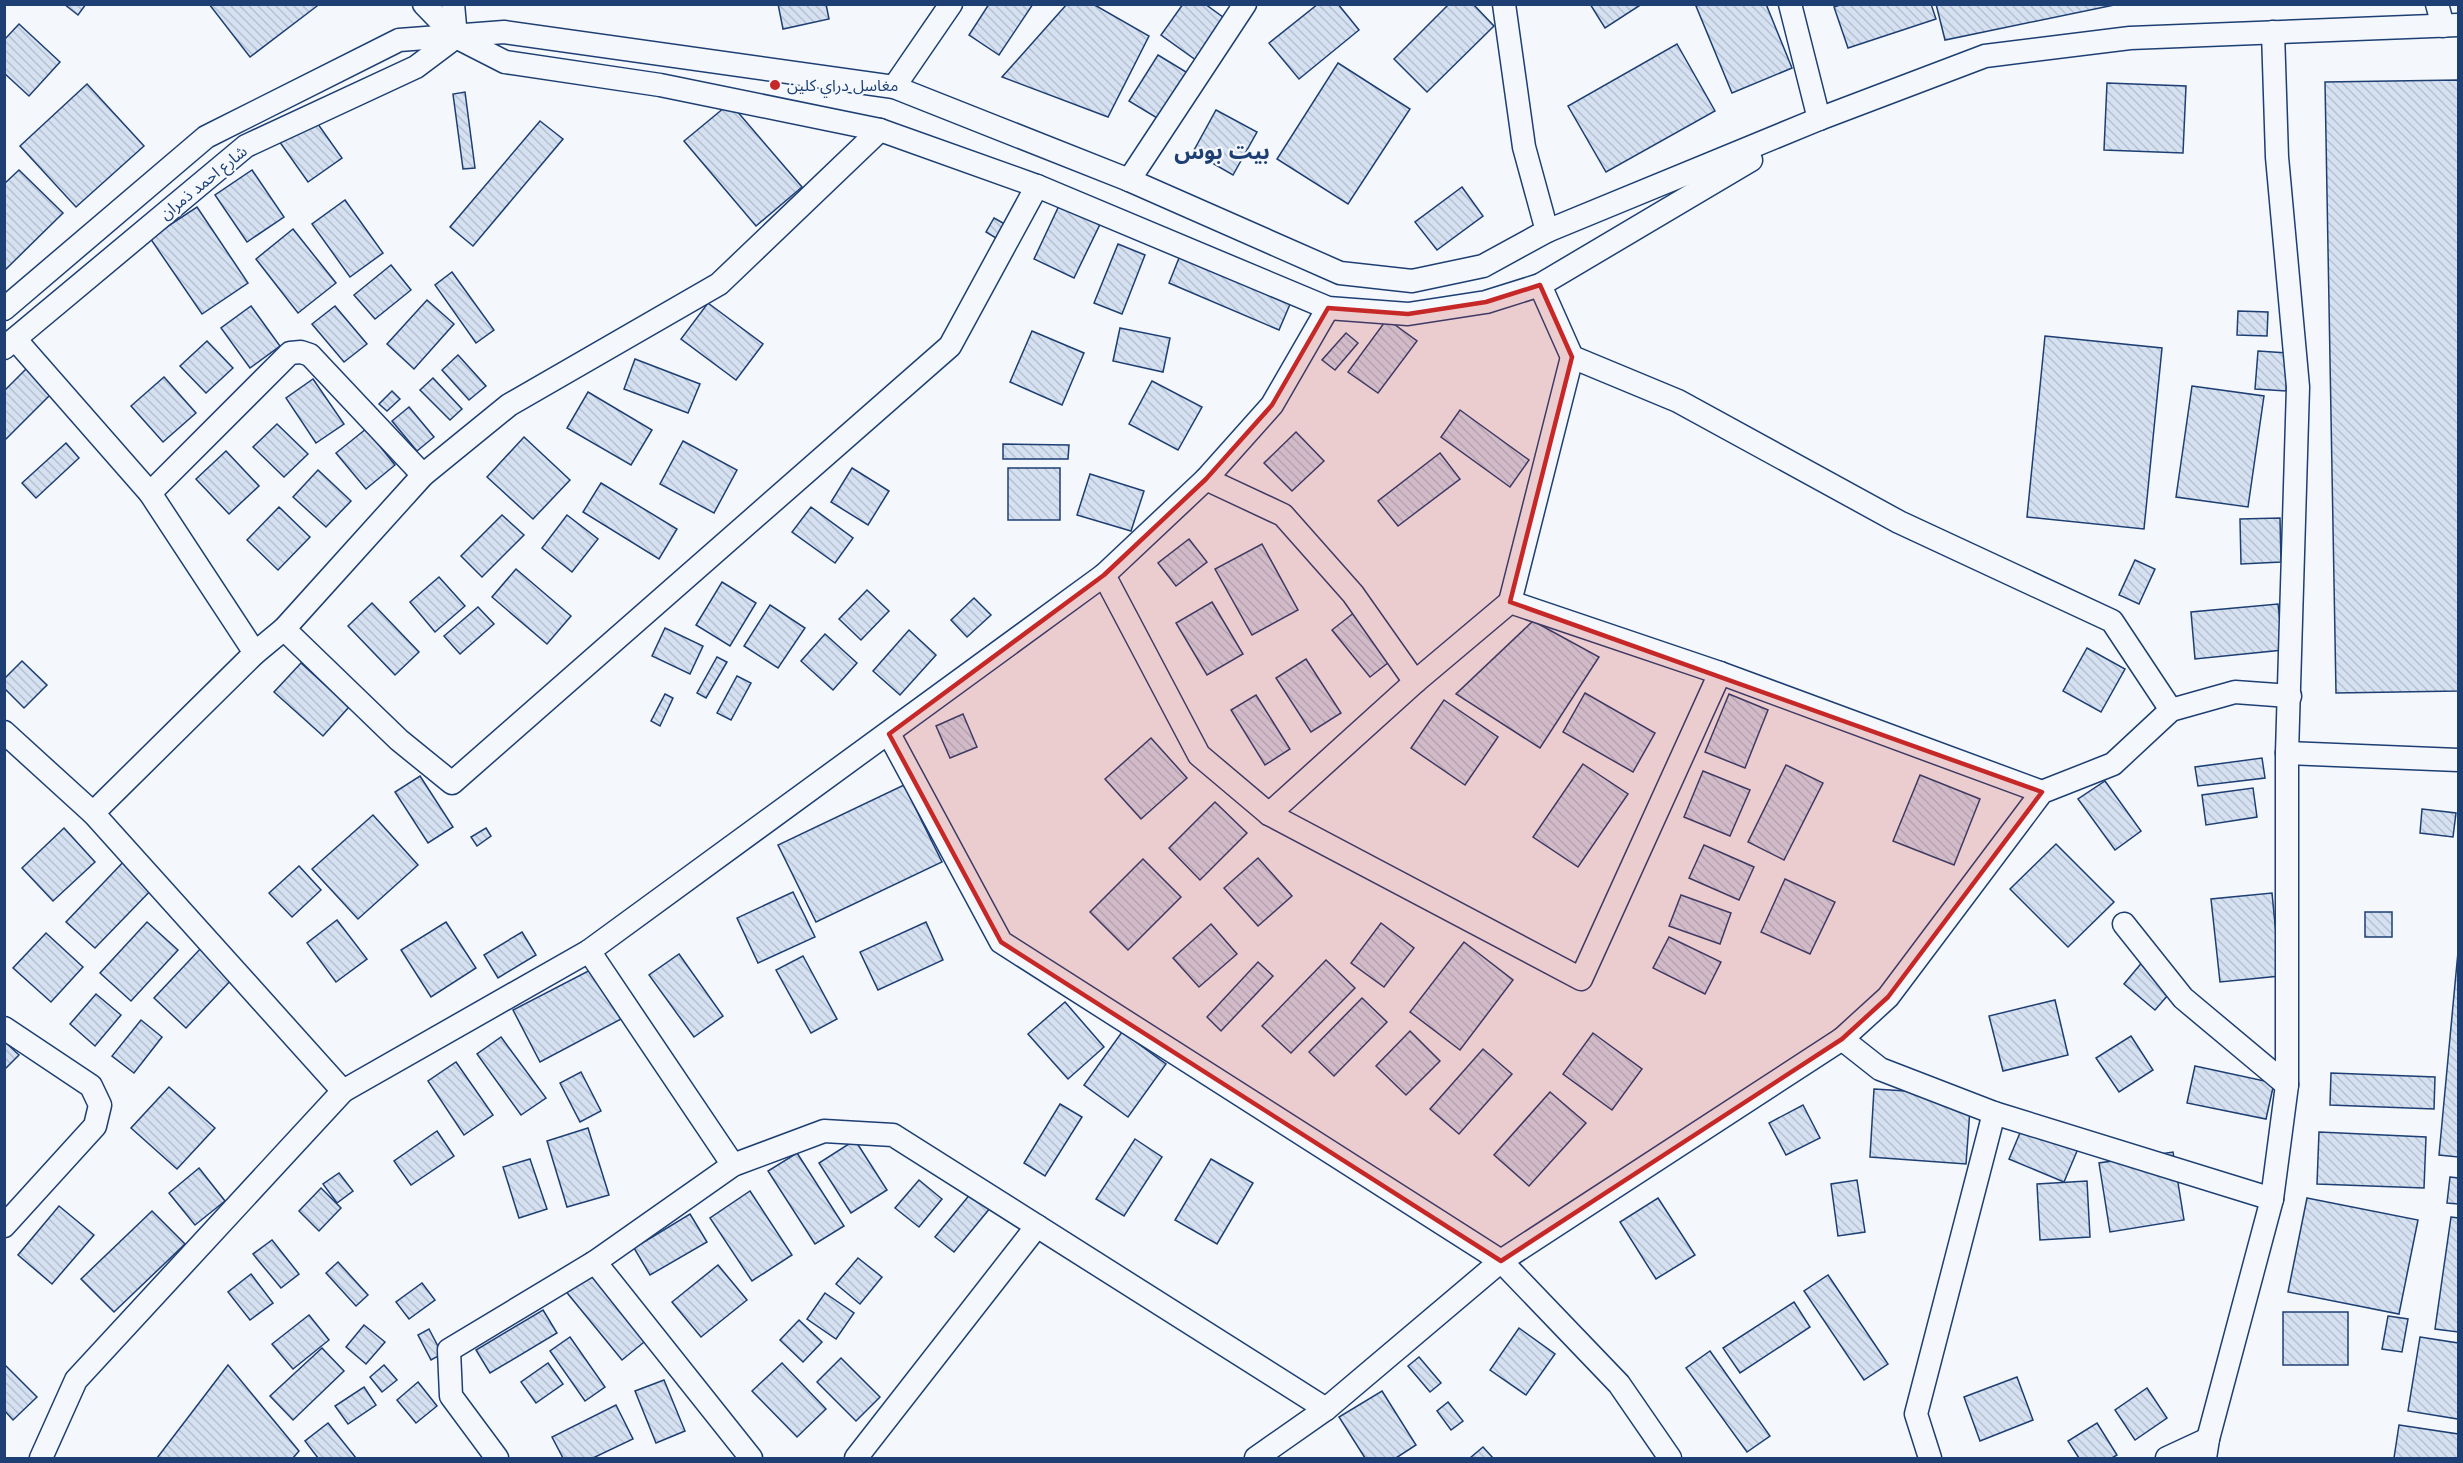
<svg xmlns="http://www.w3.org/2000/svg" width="2463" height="1463" font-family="'PT Serif','Noto Sans Arabic',serif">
<defs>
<pattern id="building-back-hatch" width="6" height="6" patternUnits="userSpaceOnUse" patternTransform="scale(1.5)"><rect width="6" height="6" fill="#d5e0f0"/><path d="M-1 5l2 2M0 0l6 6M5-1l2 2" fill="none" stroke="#b6c1d1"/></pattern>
</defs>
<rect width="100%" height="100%" fill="#f4f7fb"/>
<g fill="url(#building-back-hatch)" stroke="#1d3f73" stroke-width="1.5">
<polygon points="64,4 86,4 78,15"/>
<polygon points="209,4 315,4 317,6 250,57"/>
<polygon points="778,4 826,4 829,19 783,29"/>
<polygon points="989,4 1033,4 999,55 969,35"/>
<polygon points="1067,4 1093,4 1149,36 1108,117 1002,77"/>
<polygon points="1183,4 1205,4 1231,23 1200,63 1161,35"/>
<polygon points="1318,4 1338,4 1359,30 1299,79 1269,43"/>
<polygon points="1449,4 1473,4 1494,26 1427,92 1394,59"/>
<polygon points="1590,4 1642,4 1605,28"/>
<polygon points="1700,4 1766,4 1792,68 1732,93 1696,6"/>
<polygon points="1843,4 1931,4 1936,19 1848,48 1834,7"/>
<polygon points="1936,4 2119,4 1945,40"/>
<polygon points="19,24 60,62 29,96 4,73 4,40"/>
<polygon points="1677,44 1715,111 1606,172 1568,106"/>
<polygon points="1158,55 1191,75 1162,121 1129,101"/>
<polygon points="1338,63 1410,109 1348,204 1277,159"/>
<polygon points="2458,80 2458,691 2336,693 2325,82"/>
<polygon points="2107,83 2186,86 2183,153 2104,150"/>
<polygon points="87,84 144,146 76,207 20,146"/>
<polygon points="465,92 475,168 463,169 453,94"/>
<polygon points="730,103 802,187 756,226 684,141"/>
<polygon points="308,110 342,158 308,182 274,134"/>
<polygon points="1216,110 1257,132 1233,175 1193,152"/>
<polygon points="540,121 563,139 473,246 450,227"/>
<polygon points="19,170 63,213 4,271 4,184"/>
<polygon points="252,170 284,217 247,242 215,195"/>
<polygon points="1462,187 1483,216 1437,250 1415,222"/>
<polygon points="1064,195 1105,214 1074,278 1034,259"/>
<polygon points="345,200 383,253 350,277 312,224"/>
<polygon points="197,207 248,283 202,314 150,238"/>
<polygon points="994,218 1012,228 1004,243 986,232"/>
<polygon points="293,229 336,283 298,313 256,259"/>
<polygon points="1118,244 1145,255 1122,314 1094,303"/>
<polygon points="1183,248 1294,295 1279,330 1169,283"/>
<polygon points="391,265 411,290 375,319 354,295"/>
<polygon points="452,272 494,330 476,343 435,285"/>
<polygon points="427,300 454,324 414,369 387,344"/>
<polygon points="708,303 763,344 736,380 681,339"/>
<polygon points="251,306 280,346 250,368 221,328"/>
<polygon points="335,306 367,344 344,362 312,324"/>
<polygon points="2238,311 2268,312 2267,336 2237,335"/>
<polygon points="1387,319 1417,341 1378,393 1348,372"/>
<polygon points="1120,328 1170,338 1163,372 1113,361"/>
<polygon points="1032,331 1084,353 1062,405 1010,382"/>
<polygon points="1346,333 1358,343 1335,370 1322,360"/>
<polygon points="2045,336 2162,348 2144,529 2027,517"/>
<polygon points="207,341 233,368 206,393 180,366"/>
<polygon points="2258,351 2289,353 2286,391 2255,389"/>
<polygon points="458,355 486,386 469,400 442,370"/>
<polygon points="37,358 62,383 4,441 4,391"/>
<polygon points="635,359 700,384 688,413 624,389"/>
<polygon points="164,377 196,413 163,442 131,406"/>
<polygon points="433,378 462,409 450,420 420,390"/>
<polygon points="313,379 344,424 316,443 286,398"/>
<polygon points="1152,381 1202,407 1178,450 1129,424"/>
<polygon points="2192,386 2264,396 2248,507 2176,497"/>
<polygon points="392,391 400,399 387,411 379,404"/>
<polygon points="588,392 652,430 631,465 567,428"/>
<polygon points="409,407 434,437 417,451 392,421"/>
<polygon points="1460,410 1529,460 1510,487 1441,437"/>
<polygon points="277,424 308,454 284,477 253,447"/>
<polygon points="366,429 395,465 366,489 336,453"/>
<polygon points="1296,432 1324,461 1292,491 1264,463"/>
<polygon points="524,437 570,480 533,519 487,477"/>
<polygon points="683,441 737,470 714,513 660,484"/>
<polygon points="66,443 79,458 36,498 22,483"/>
<polygon points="1003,444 1069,445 1068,459 1003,459"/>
<polygon points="226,451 259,486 229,514 196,479"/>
<polygon points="1440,453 1460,479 1398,526 1378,501"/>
<polygon points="852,468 889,491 868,525 831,502"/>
<rect x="1008" y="468" width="52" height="52"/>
<polygon points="318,470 351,501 326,527 293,497"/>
<polygon points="1090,474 1144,491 1131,531 1077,515"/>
<polygon points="601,483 677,529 659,559 583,512"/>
<polygon points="279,507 310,537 278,570 247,540"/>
<polygon points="811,507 853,538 835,563 792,532"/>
<polygon points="502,515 524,535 482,577 461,556"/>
<polygon points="567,515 598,539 572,572 542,548"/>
<polygon points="2280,518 2281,562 2241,564 2240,519"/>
<polygon points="1189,539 1207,562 1176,586 1158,563"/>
<polygon points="1262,544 1298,610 1252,635 1215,569"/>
<polygon points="2135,560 2155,569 2139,604 2119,595"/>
<polygon points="516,569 571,616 547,644 492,597"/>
<polygon points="439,577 465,606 435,632 410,602"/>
<polygon points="722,582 756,603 730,646 696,625"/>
<polygon points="867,590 889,611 861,640 839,619"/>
<polygon points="974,598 991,615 967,637 951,620"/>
<polygon points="1212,602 1243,654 1207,675 1176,623"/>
<polygon points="372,603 419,652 395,675 348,626"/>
<polygon points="2278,604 2283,650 2195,659 2191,612"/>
<polygon points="770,605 805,628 778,668 744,646"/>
<polygon points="478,607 494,624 460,654 444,636"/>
<polygon points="1360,608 1398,655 1370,677 1332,630"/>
<polygon points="1533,621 1599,657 1540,748 1456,694"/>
<polygon points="665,628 703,646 690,674 652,656"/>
<polygon points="909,630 936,655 900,695 873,671"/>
<polygon points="825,634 857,663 833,690 801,661"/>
<polygon points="2087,648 2125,669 2101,712 2063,691"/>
<polygon points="717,657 727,662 706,698 697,693"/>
<polygon points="1306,659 1341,713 1311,732 1276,678"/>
<polygon points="22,661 47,685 24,708 4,688 4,679"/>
<polygon points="301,663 349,707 323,736 274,692"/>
<polygon points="737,676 751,683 731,720 717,713"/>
<polygon points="1585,693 1655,733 1633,772 1563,732"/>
<polygon points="665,694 673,698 660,726 651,721"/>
<polygon points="1729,694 1768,710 1745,768 1705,752"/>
<polygon points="1256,695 1290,749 1265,765 1231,710"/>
<polygon points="1444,700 1498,737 1465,785 1411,748"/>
<polygon points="963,714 977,747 950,758 936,726"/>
<polygon points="1151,738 1187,778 1141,819 1105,779"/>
<polygon points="2262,758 2265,778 2198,786 2195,767"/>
<polygon points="1583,764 1628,794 1578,867 1533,837"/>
<polygon points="1786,765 1823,783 1784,860 1748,842"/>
<polygon points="1703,771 1750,790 1730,836 1684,817"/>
<polygon points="1920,775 1980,799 1954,865 1893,841"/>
<polygon points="420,776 453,827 428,843 395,792"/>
<polygon points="2105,781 2141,831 2115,850 2078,799"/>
<polygon points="904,785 942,862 816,922 778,845"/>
<polygon points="2253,788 2257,817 2206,825 2202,795"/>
<polygon points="1215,802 1247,833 1200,880 1169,848"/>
<polygon points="2422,809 2456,813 2453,837 2420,833"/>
<polygon points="373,815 418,865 358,919 312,869"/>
<polygon points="64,828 95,862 53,901 22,868"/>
<polygon points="486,828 491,836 477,846 471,837"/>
<polygon points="2056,844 2114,902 2068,947 2010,889"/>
<polygon points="1704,845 1754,867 1739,900 1689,878"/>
<polygon points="128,857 157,884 95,948 66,922"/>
<polygon points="1258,858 1292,896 1258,926 1224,888"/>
<polygon points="1143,859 1181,897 1128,950 1090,912"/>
<polygon points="299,866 321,890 292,917 269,893"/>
<polygon points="1785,879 1835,902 1810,954 1761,932"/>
<polygon points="793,892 815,937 758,963 737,918"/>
<polygon points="2272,893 2280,976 2220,982 2211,899"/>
<polygon points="1681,895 1731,913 1720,944 1669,926"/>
<rect x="2365" y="912" width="27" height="25"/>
<polygon points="337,920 367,959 336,982 307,943"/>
<polygon points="147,922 178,950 131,1001 100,973"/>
<polygon points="446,922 476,968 431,997 401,950"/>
<polygon points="926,922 943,960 878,990 860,952"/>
<polygon points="1381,923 1414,948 1384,987 1351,963"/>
<polygon points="1211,924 1237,954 1199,987 1173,958"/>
<polygon points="522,932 536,955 498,978 484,955"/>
<polygon points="46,933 83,967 51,1002 13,968"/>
<polygon points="1669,937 1721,962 1705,994 1653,968"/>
<polygon points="1464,942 1513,980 1460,1050 1410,1012"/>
<polygon points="202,947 234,977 186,1028 154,998"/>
<polygon points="2458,952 2458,1157 2439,1155"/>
<polygon points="679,954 723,1016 694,1037 649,975"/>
<polygon points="2149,954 2181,980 2155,1010 2124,984"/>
<polygon points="803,956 837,1019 811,1033 776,970"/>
<polygon points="1326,960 1355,988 1291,1053 1262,1026"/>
<polygon points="1258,962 1273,976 1221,1031 1207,1017"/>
<polygon points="598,966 625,1017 540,1062 513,1010"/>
<polygon points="96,994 121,1015 95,1046 70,1024"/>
<polygon points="1362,998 1387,1022 1334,1076 1309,1052"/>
<polygon points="2055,1000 2068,1055 2003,1071 1989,1016"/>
<polygon points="1065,1002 1104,1047 1068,1079 1028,1034"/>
<polygon points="141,1020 162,1037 134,1073 112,1056"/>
<polygon points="1410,1031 1440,1061 1406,1095 1376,1066"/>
<polygon points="1122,1032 1166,1064 1128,1117 1084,1085"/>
<polygon points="1593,1033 1642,1069 1612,1110 1563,1074"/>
<polygon points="2131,1036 2153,1070 2119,1092 2096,1058"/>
<polygon points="501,1037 546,1098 521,1115 477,1054"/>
<polygon points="4,1041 19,1055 4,1070"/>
<polygon points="1483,1049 1512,1074 1459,1134 1430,1109"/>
<polygon points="456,1062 493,1115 464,1135 428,1081"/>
<polygon points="2195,1066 2274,1083 2266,1119 2187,1103"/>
<polygon points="581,1072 601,1111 580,1122 560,1083"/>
<polygon points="2331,1073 2435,1077 2434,1109 2330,1105"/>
<polygon points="169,1087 215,1128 177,1169 131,1128"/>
<polygon points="1874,1089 1971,1095 1966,1164 1870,1157"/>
<polygon points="1550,1092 1586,1123 1529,1186 1494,1155"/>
<polygon points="1060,1104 1082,1117 1045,1176 1024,1163"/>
<polygon points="1803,1105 1820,1138 1786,1155 1769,1123"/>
<polygon points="2025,1121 2080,1144 2064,1182 2009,1159"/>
<polygon points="588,1128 609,1195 567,1207 547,1141"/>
<polygon points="437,1131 454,1156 411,1185 394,1161"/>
<polygon points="2319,1132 2426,1137 2424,1188 2317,1184"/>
<polygon points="1135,1139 1162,1157 1124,1216 1096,1199"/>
<polygon points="855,1140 887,1190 851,1213 819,1163"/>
<polygon points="2173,1152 2184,1220 2110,1232 2099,1163"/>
<polygon points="797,1153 844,1226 815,1244 768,1171"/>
<polygon points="530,1159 547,1209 519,1218 503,1167"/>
<polygon points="1211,1159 1253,1183 1217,1244 1175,1220"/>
<polygon points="199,1168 225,1201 195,1225 169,1193"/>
<polygon points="339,1173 353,1191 337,1203 323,1184"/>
<polygon points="2450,1177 2458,1178 2458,1204 2447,1203"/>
<polygon points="919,1180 942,1199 919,1227 895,1208"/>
<polygon points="1857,1180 1865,1232 1838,1236 1831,1184"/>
<polygon points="2087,1181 2090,1237 2040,1240 2037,1184"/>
<polygon points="976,1187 995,1202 954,1252 935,1237"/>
<polygon points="321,1188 341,1208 319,1231 299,1211"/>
<polygon points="750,1191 792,1255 752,1281 710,1218"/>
<polygon points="1658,1198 1695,1255 1656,1279 1620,1222"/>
<polygon points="2307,1198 2418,1220 2399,1314 2288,1292"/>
<polygon points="59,1206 94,1235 52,1284 18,1255"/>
<polygon points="152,1211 185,1244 114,1312 81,1279"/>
<polygon points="690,1214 707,1242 650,1275 634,1248"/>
<polygon points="2451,1217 2458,1218 2458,1332 2435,1329"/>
<polygon points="272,1240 299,1274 281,1288 253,1254"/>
<polygon points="587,1253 654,1334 622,1360 555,1278"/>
<polygon points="858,1258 882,1277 860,1304 836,1284"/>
<polygon points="338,1262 368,1295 356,1306 326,1273"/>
<polygon points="718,1265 747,1300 701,1337 672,1302"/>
<polygon points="251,1274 273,1303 250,1320 228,1292"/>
<polygon points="1828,1275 1888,1364 1864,1380 1804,1291"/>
<polygon points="422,1283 435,1300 409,1319 396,1302"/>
<polygon points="825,1293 854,1313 836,1339 807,1319"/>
<polygon points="1794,1302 1810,1327 1740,1373 1723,1348"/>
<polygon points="543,1310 557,1333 490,1373 476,1350"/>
<rect x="2283" y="1312" width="65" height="53"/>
<polygon points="309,1315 329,1340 293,1369 272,1344"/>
<polygon points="2388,1316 2408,1319 2402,1352 2382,1349"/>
<polygon points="799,1320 822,1342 803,1362 780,1340"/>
<polygon points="364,1325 385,1342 366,1364 346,1347"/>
<polygon points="1519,1328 1555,1354 1526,1395 1490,1370"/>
<polygon points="429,1329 442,1354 431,1360 418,1335"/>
<polygon points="570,1337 605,1387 585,1401 550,1351"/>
<polygon points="2420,1337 2458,1343 2458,1419 2408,1411"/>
<polygon points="322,1348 344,1371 293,1420 270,1396"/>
<polygon points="1710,1351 1770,1436 1747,1452 1686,1368"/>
<polygon points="1419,1357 1441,1383 1430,1392 1408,1366"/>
<polygon points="841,1358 880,1397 856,1421 817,1382"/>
<polygon points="548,1363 563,1384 536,1403 521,1382"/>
<polygon points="782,1363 826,1409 797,1437 752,1391"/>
<polygon points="4,1364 37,1397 13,1420 4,1410"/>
<polygon points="228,1365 299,1451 293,1458 157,1458"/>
<polygon points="384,1365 397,1380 382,1392 370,1377"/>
<polygon points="2017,1377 2033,1420 1980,1441 1964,1397"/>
<polygon points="664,1380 685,1431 656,1443 635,1391"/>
<polygon points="418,1382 437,1406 416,1423 397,1400"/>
<polygon points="364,1387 376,1405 348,1424 335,1406"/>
<polygon points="2147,1388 2167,1418 2135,1440 2115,1410"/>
<polygon points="1382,1391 1416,1445 1396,1458 1365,1458 1339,1417"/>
<polygon points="1448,1402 1463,1421 1451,1430 1437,1411"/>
<polygon points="616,1405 633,1439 593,1458 563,1458 552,1437"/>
<polygon points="328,1423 356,1458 318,1458 305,1441"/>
<polygon points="2097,1423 2117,1455 2112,1458 2079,1458 2068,1441"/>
<polygon points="2399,1425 2458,1434 2458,1458 2394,1458"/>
<polygon points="1483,1447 1493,1458 1470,1458"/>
</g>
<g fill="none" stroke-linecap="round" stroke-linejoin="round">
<defs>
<g id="minor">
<polyline points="424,4 456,37 505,62 660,85 880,130 1037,186 1328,308 1408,314 1486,302 1540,285 1751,160"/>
<polyline points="453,4 456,37"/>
<polyline points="1504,4 1524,147 1547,231"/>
<polyline points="1790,4 1819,119"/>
<polyline points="2437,4 2443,26"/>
<polyline points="894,87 951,4"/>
<polyline points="1129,180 1245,4"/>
<polyline points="1540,285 1572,357 1678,401 1899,522 2112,621 2171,710"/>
<polyline points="4,309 206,137 399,40 504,32 894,87 1129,180 1340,273 1412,281 1483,266 1547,231 1819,119 1985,56 2130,38 2458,25"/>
<polyline points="15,339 150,493 255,653"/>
<polyline points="4,348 246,146 416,67 456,37"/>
<polyline points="1206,479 1283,515 1353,594 1415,682"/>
<polyline points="150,493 290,353 301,352 310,355 423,475"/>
<polyline points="1104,575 1199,755 1269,814 1581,979 1720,673"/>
<polyline points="1510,602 1572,357"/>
<polyline points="284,629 399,740 452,783 950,346 1037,186"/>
<polyline points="4,732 93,813 343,1091"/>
<polyline points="889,734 1001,942 1501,1261 1619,1384 1670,1458"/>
<polyline points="2287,753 2458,760"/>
<polyline points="93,813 255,653 284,629 423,475 509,405 719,284 880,130"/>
<polyline points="1269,814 1415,682 1510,602 1720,673 2042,792"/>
<polyline points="2124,924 2183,998 2287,1085"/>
<polyline points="589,951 733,1165"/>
<polyline points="4,1028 91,1086 100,1105 95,1126 4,1226"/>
<polyline points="1842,1039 1880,1069 1994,1113 2272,1199"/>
<polyline points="595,1262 751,1458"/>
<polyline points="41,1458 76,1380 343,1091 589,951 1104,575 1206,479 1272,405 1328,308"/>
<polyline points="497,1458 451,1396 449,1350 595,1262 733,1165 824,1131 893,1135 1326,1409"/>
<polyline points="856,1458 1037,1226"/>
<polyline points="1256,1458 1326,1409 1501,1261 1842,1039 1888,997 2042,792 2113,764 2171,710 2235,692 2290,696"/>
<polyline points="1930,1458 1916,1414 1994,1113"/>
<polyline points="2167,1458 2208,1439"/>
<polyline points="2205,1458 2208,1439 2272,1199 2287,1085 2287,753 2298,387 2277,157 2273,32"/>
</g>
</defs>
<use href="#minor" stroke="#1d3f73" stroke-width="25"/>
<use href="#minor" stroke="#f4f7fb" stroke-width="22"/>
</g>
<path fill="#c62828" fill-opacity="0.2" stroke="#c62828" stroke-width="4.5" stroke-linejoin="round" d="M1540 285 1572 357 1510 602 2042 792 1888 997 1842 1039 1501 1261 1001 942 889 734 1104 575 1206 479 1272 405 1328 308 1408 314 1486 302Z"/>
<circle fill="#c62828" stroke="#f4f7fb" stroke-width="2" cx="775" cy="85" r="6"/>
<g text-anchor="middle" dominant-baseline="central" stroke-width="4.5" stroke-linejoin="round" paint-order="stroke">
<g font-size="16" fill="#1d3f73" stroke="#f4f7fb" text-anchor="start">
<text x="787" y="85">مغاسل دراي كلين</text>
</g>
<g font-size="16" fill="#1d3f73" stroke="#f4f7fb">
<text transform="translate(203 182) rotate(-39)">شارع احمد ذمران</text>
</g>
<g font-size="22" font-weight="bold" fill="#1d3f73" stroke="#f4f7fb">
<text x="1222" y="150">بيت بوس</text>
</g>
</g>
<rect width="2463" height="1463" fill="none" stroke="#1d3f73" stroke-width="12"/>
</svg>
